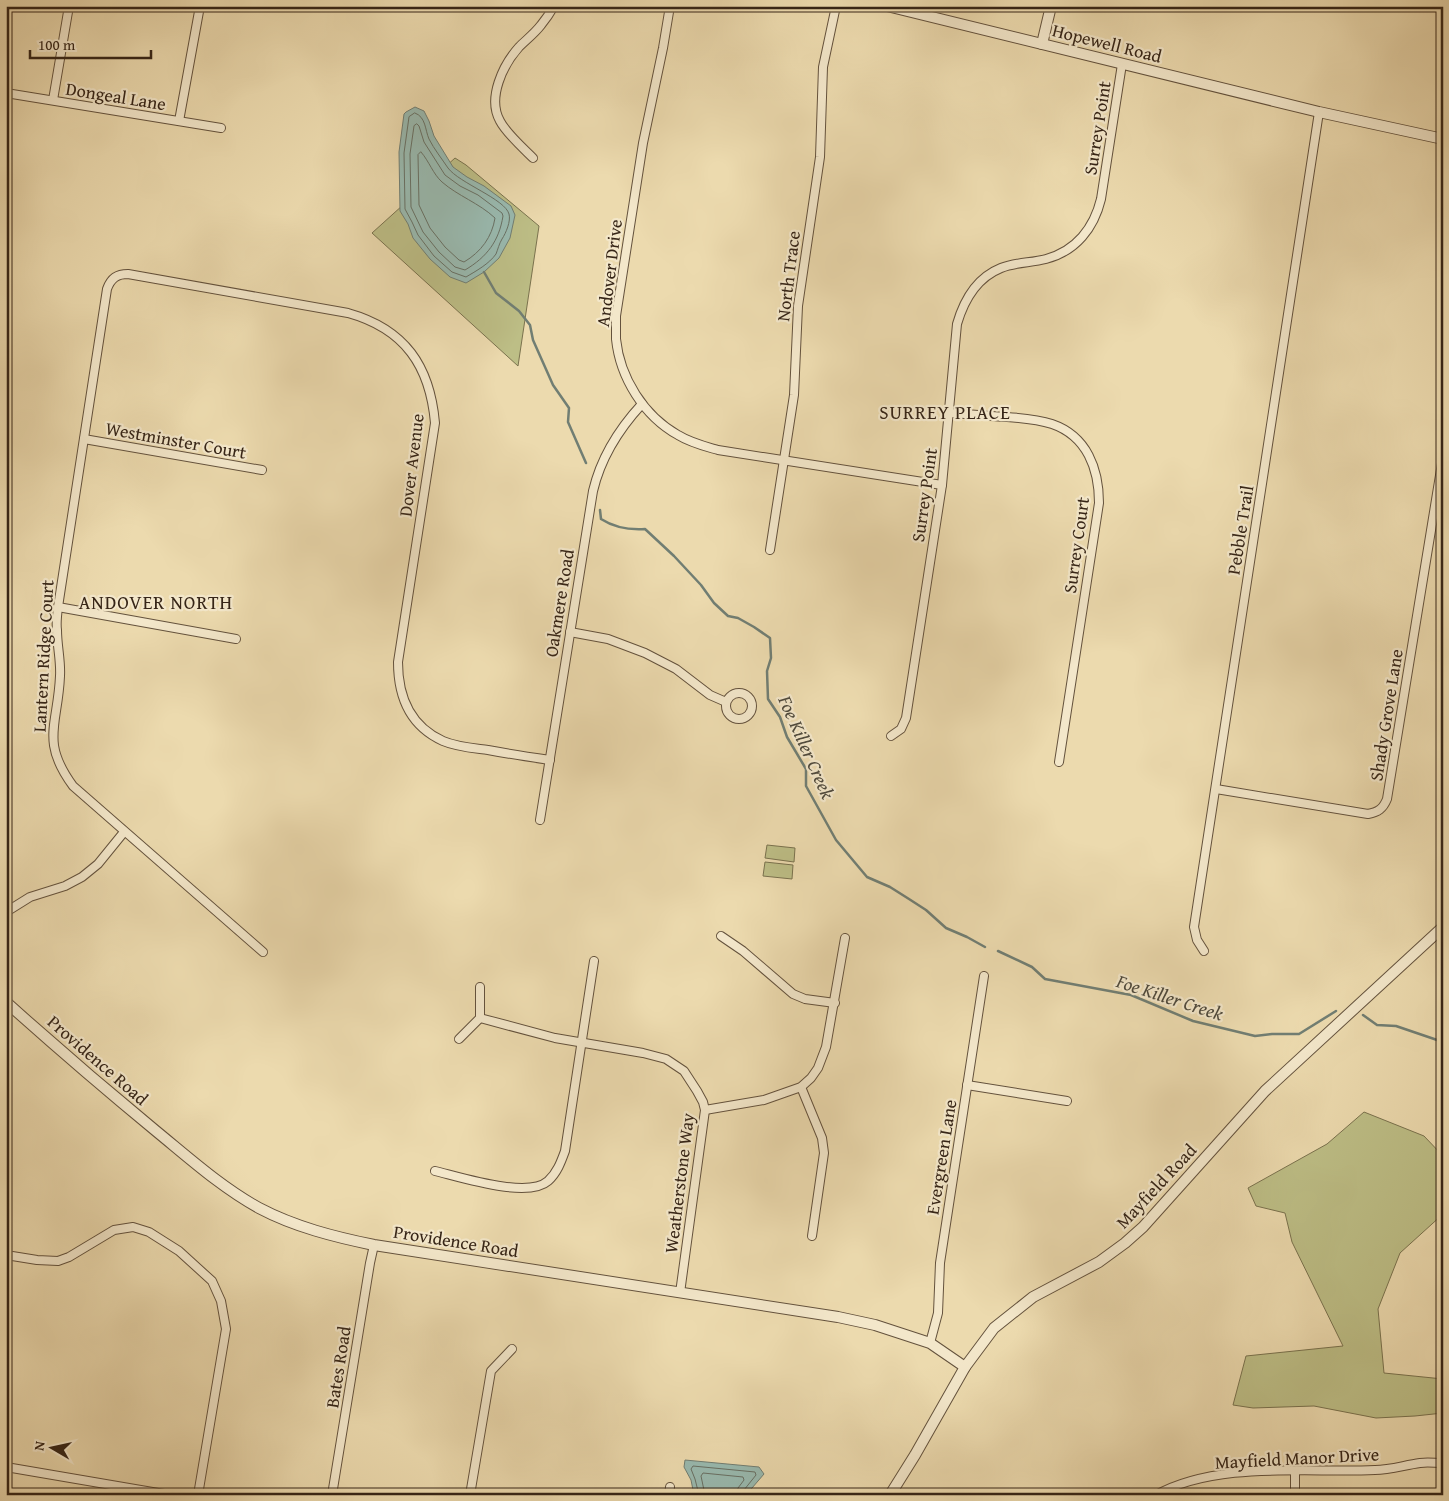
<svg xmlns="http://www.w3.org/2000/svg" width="1449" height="1501" font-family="'Gentium Book Plus',serif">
<rect width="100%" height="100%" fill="#ecdaae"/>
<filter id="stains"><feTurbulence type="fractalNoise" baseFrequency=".004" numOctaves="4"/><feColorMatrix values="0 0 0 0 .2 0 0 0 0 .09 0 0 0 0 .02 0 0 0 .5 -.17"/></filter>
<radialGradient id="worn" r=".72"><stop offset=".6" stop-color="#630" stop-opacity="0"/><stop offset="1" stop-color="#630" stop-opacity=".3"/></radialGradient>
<g fill="#bdbe86" stroke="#7a724e">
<polygon points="455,158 466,165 539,226 518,366 372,233"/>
<polygon points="767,845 795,848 794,862 765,858"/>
<polygon points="765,862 793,865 792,879 763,876"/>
<polygon points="1364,1112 1424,1136 1443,1156 1443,1214 1400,1253 1378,1309 1384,1373 1443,1379 1443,1413 1415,1416 1376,1418 1314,1406 1253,1408 1233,1405 1246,1356 1343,1346 1292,1242 1285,1213 1256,1206 1248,1188 1327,1144"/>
</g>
<g fill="#99bab0" stroke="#717e73">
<polygon points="415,107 424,111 429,121 434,136 453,167 467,177 484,186 511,206 515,215 510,238 499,258 484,272 466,283 450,277 430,259 413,238 408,224 400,211 399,152 404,114 406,112"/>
<polygon points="685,1460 759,1467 764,1474 746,1495 694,1495 691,1480 684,1467"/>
</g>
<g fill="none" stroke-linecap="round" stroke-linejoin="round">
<g stroke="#687064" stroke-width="1">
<path d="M415 113C426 117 425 130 429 139 434 149 442 159 448 168 459 183 505 199 509 214 511 221 506 233 502 239 499 244 498 249 496 254 489 264 476 271 466 277L452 272 434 256 418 235 412 222 405 209 404 153 409 117Z"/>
<path d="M417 124 419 126 424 142 445 175 460 186 478 195 502 213 503 216C499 241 487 257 465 270L455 267 439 252 423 232 411 207 410 154 414 126Z"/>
<path d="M421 152C429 161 433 174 442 182 458 196 479 203 495 218 492 237 481 252 464 262L459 260 445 247 430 228 419 205 418 155Z"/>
<polyline points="699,1495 695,1479 691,1469 693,1466 755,1472 756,1475 744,1490 743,1495"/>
<polyline points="705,1495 701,1476 703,1473 743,1477 744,1480 738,1488 737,1495"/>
</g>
<g stroke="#717e73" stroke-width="2.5">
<polyline points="484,272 496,293 519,311 530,325 533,340 553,385 569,408 568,422 586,463"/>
<path d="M600 510 601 519C615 528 629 530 645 529L674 556 701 585 714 603 728 616 738 618 754 627 770 638 771 658 767 671 768 699 780 717 787 737 806 769V786L836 840 867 877 890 887 909 899 926 910 946 928 967 937 985 947"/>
<polyline points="998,951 1032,967 1045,979 1131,995 1193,1021 1255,1036 1272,1034 1299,1034 1336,1011"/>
<polyline points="1363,1015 1377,1025 1396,1026 1443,1042"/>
</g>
<defs>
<g id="minor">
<path d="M670 6 663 48 643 143 616 316C616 323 616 331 616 339 620 378 644 416 678 435 691 443 704 446 718 450L942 485"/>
<polyline points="6,93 221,128"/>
<polyline points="53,100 69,6"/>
<polyline points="179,121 200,6"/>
<path d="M533 158C523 148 506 133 500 121 487 98 503 65 519 47 526 40 535 33 541 25 546 19 550 13 554 6"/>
<path d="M949 413C968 414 988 416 1007 417 1022 418 1037 419 1052 424 1087 436 1099 469 1099 503L1059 762"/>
<polyline points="84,439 262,470"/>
<polyline points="770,550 794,395 798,306 820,157 823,67 836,6"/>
<polyline points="58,607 236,639"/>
<polyline points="570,632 608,639 645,653 676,669 710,695 726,702"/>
<circle cx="739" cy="706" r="13"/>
<path d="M891 736 901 729 906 718 942 485 957 324C964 300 976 278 1001 268 1016 262 1031 263 1046 259 1076 251 1094 228 1101 199L1122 64"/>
<path d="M1216 789 1368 814C1378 812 1383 809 1387 799L1443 457"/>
<path d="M540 820 593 491C601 457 618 430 642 404"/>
<polyline points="6,912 30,897 65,886 82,877 98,864 124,832"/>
<polyline points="721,936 743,951 793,994 805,999 835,1003"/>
<polyline points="1204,951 1197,940 1194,927 1319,112"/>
<path d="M263 952 73 786C40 741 58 725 60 676 61 661 57 646 57 630 56 623 57 615 58 607L107 289C111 278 117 274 128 274L348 313C405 329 430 366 435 423L398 662C398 696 410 726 443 741 457 747 473 748 488 750 509 754 529 757 550 760"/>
<polyline points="480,1018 555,1038 643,1053 666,1059 684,1071 697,1091 703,1102 705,1110 680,1293"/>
<polyline points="459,1039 480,1018 480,987"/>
<polyline points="967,1085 1067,1101"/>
<polyline points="801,1087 822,1138 824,1153 812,1236"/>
<polyline points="705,1110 764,1100 801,1087 811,1078 818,1068 826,1047 845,938"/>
<path d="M435 1171C460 1177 528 1199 548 1181 557 1173 561 1162 565 1151L594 961"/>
<polyline points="6,1255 37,1260 58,1261 69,1257 114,1230 133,1227 149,1232 179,1251 212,1281 221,1301 226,1329 198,1495"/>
<polyline points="930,1343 938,1313 940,1263 984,976"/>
<polyline points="6,1467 170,1495"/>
<polyline points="1295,1471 1295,1495"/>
<polyline points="332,1495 370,1263 374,1245"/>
<polyline points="470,1495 491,1371 512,1349"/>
<polyline points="669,1495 670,1487"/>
<path d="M1156 1495C1216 1461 1307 1473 1375 1470 1390 1470 1405 1465 1420 1463 1427 1462 1435 1463 1443 1463"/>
</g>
<g id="tertiary">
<polyline points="887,6 1319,112 1443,139"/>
<polyline points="1042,44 1051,6"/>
<path d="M6 1002C55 1046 105 1089 156 1131 189 1158 221 1187 259 1208 295 1227 335 1237 374 1245L838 1317 875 1325 930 1343 965 1367"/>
<polyline points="890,1495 915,1455 965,1367 994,1328 1033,1297 1099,1262 1125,1243 1143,1227 1265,1091 1443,927"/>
</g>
</defs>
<use href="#minor" stroke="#64523d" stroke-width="10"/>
<use href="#tertiary" stroke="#64523d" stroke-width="12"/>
<use href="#minor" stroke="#f3e7ca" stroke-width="8"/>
<use href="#tertiary" stroke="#f3e7ca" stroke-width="10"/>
</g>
<g text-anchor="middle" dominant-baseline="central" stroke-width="4.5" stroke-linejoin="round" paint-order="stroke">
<g font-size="18" fill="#362517" stroke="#f3e7ca">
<text transform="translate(1107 43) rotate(14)">Hopewell Road</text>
<text transform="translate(116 96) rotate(9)">Dongeal Lane</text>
<text transform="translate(1097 128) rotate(-81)">Surrey Point</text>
<text transform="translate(609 273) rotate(-83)">Andover Drive</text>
<text transform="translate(788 276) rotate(-83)">North Trace</text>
<text transform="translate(176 440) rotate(10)">Westminster Court</text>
<text transform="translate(411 465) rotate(-83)">Dover Avenue</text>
<text transform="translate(924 495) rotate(-82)">Surrey Point</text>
<text transform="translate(1240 530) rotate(-81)">Pebble Trail</text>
<text transform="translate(1076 545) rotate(-82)">Surrey Court</text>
<text transform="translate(559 603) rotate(-81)">Oakmere Road</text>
<text transform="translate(43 656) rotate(-87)">Lantern Ridge Court</text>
<text transform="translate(1386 715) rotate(-81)">Shady Grove Lane</text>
<text transform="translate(98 1060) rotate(41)">Providence Road</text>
<text transform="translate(941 1157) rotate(-81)">Evergreen Lane</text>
<text transform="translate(679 1183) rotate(-83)">Weatherstone Way</text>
<text transform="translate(1156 1186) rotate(-47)">Mayfield Road</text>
<text transform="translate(456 1241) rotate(9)">Providence Road</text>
<text transform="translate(338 1367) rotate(-81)">Bates Road</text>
<text transform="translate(1297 1458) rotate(-3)">Mayfield Manor Drive</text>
</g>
<g font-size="19" letter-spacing="1" fill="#362517" stroke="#f3e7ca">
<text x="945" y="412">SURREY PLACE</text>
<text x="156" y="602">ANDOVER NORTH</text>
</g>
<g font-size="19" font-style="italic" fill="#4f4a3d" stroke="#f3e7ca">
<text transform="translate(807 747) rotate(66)">Foe Killer Creek</text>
<text transform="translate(1170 997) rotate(18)">Foe Killer Creek</text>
</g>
</g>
<rect width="1449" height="1501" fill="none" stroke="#ecdaae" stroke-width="25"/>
<rect x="8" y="8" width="1434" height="1486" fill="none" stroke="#362517" stroke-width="2.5"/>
<rect x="12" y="12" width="1424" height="1476" fill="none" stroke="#362517"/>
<g transform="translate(52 1448) rotate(279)" stroke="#f3e7ca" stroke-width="4" paint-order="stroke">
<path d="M0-4L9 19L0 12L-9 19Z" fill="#362517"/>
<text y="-8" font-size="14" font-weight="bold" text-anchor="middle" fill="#362517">N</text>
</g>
<path d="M30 50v8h121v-8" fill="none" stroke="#362517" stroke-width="2.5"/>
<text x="38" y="50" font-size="15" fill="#362517" stroke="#f3e7ca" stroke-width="4" paint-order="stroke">100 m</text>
<rect width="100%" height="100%" filter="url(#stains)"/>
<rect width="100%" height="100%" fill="url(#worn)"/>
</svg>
